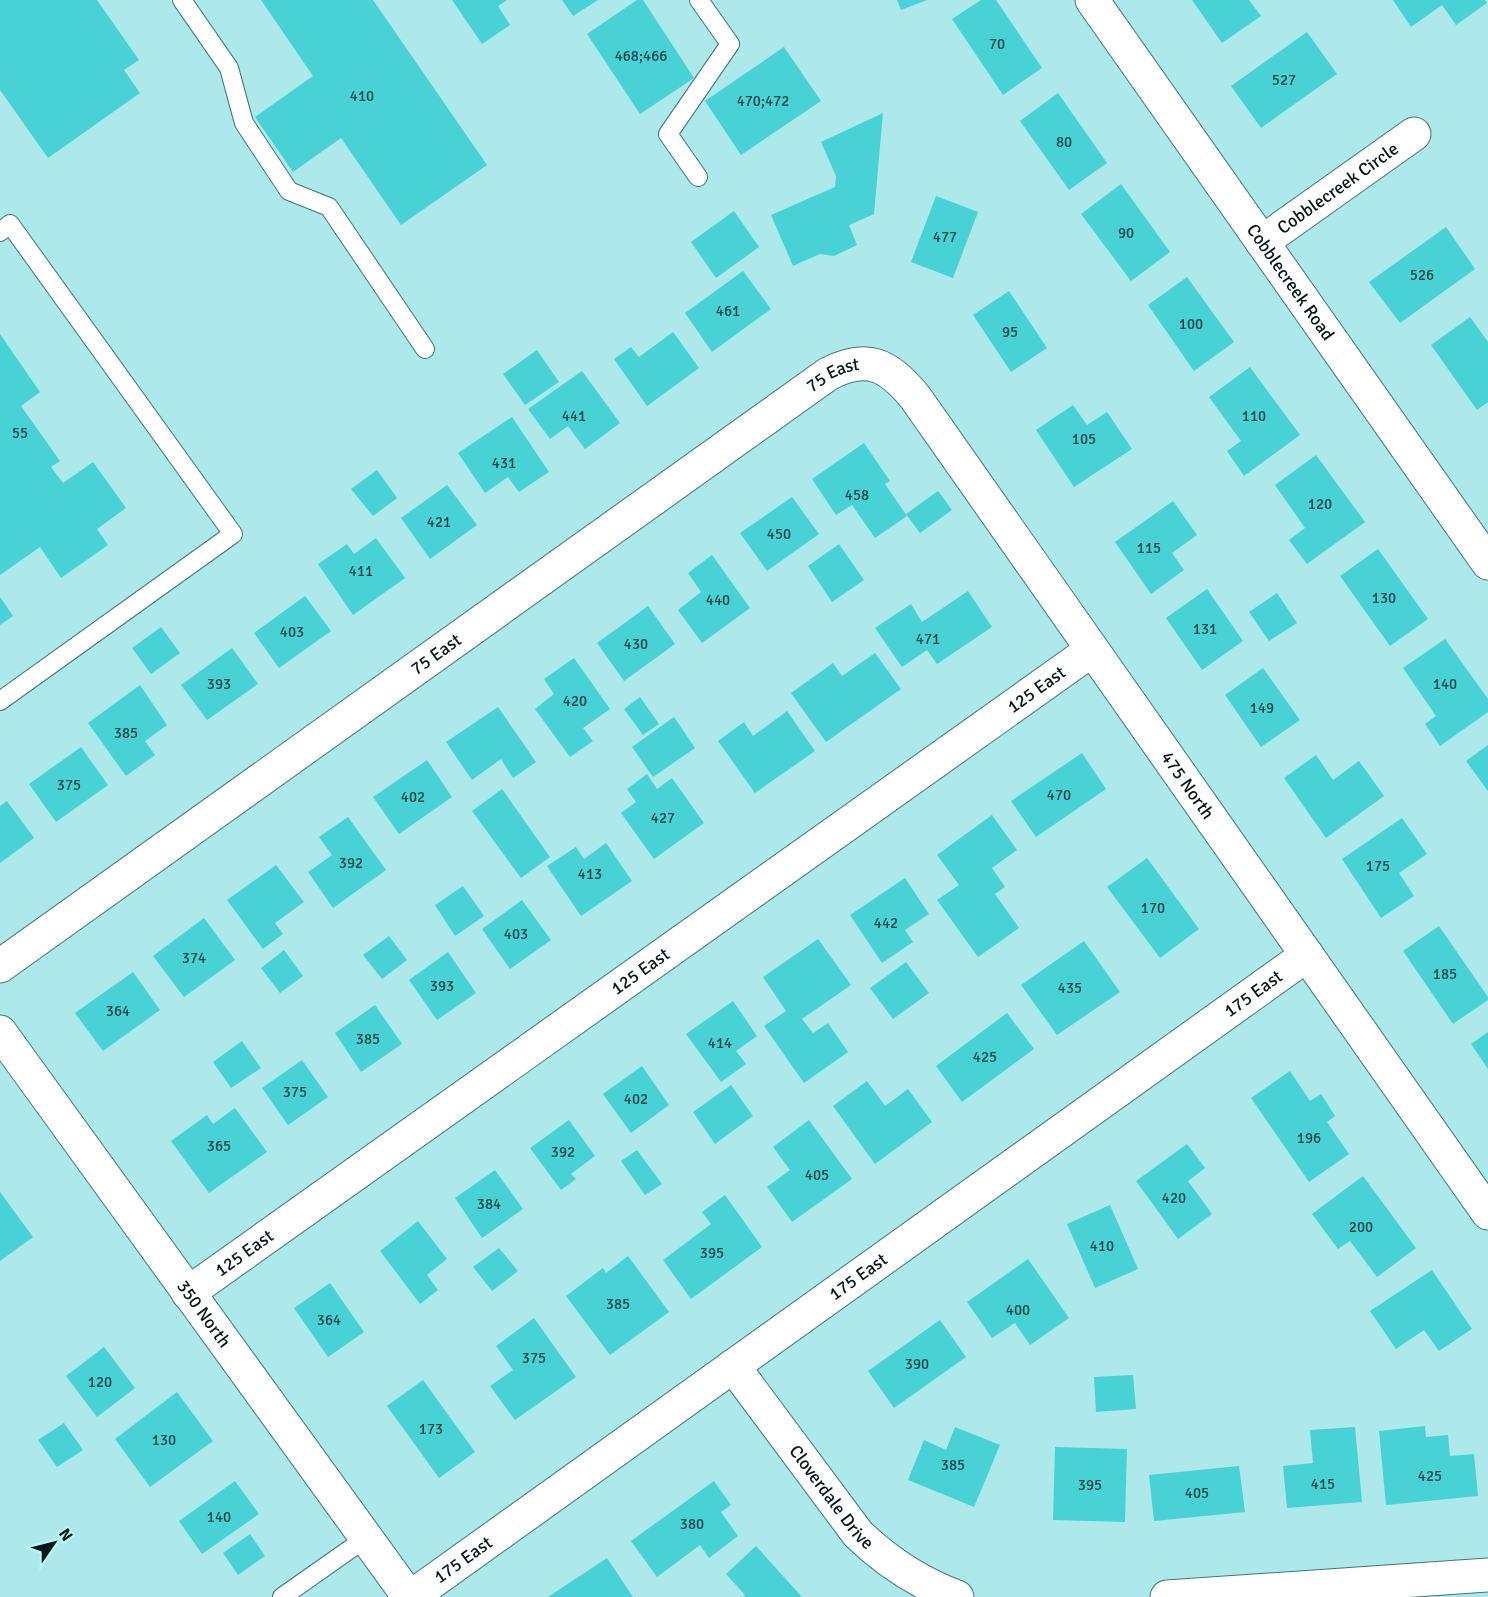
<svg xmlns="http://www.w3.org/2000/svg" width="1488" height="1597" font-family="Signika,sans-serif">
<rect width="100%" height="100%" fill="#ade9ea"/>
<g fill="#48d2d5">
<polygon points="0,0 97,0 139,60 124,70 140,93 48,158 0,90"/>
<polygon points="261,0 373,0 487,165 401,225 341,138 293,172 255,117 313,76"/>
<polygon points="452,0 507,0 498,6 510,25 482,44"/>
<polygon points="562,0 598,0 573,16"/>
<polygon points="637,0 643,0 694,78 640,114 587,34"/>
<polygon points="897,0 927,0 901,10"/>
<polygon points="981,0 996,0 1042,68 1003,95 952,19"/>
<polygon points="1192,0 1249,0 1261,16 1222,43"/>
<polygon points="1393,0 1485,0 1487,3 1456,25 1442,5 1411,27"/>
<polygon points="1307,32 1337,74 1261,128 1231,86"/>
<polygon points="784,47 821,101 741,155 705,101"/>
<polygon points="1058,93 1107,163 1069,190 1020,121"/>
<polygon points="883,113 874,214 849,225 857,245 834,256 820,254 793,266 771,215 835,187 836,176 821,142"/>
<polygon points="1121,184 1170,252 1131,281 1081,214"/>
<polygon points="936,196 978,212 953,278 911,262"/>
<polygon points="734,211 759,247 716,278 691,242"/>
<polygon points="1446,227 1475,269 1400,323 1369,282"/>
<polygon points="743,271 771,309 712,352 685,313"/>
<polygon points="1187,277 1234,342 1194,371 1148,305"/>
<polygon points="1009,291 1047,348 1011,372 973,315"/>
<polygon points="1470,317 1488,342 1488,402 1477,410 1431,345"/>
<polygon points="673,332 699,368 647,406 614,359 631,347 639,357"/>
<polygon points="0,334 40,392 21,406 60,461 51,467 63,483 93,462 126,508 97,529 108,545 61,578 40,547 0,575"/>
<polygon points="537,350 559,382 525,405 503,374"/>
<polygon points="1250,367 1300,435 1244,476 1227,451 1241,441 1209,397"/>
<polygon points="582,371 620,423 585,449 568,426 550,439 528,409"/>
<polygon points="1073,405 1087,425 1107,412 1132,449 1074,487 1036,430"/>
<polygon points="512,417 549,472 519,492 508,477 485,493 458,453"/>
<polygon points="864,443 890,481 885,484 907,516 875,538 852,505 836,515 812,479"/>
<polygon points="1316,455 1365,522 1307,564 1289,540 1305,528 1275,485"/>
<polygon points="377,470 397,498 373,516 351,489"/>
<polygon points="447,485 477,525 430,559 401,518"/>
<polygon points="938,491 952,510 920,533 906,514"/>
<polygon points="792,497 819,534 767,571 740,533"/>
<polygon points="1173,501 1197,535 1172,553 1184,570 1151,594 1115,542"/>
<polygon points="376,538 405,578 353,615 318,564 347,544 354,554"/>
<polygon points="839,544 864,580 832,602 808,566"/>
<polygon points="1378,549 1428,619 1390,646 1340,576"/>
<polygon points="712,555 750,608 702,643 678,610 701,592 688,573"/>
<polygon points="1207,589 1243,641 1202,670 1166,618"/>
<polygon points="968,591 992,627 937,664 927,650 902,667 875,628 911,604 922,622"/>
<polygon points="1277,593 1297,623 1269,641 1249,612"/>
<polygon points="305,596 331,631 279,668 254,633"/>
<polygon points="0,597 13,616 0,625"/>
<polygon points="648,606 675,644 624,681 597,643"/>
<polygon points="161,627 180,653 151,674 132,648"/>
<polygon points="1445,639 1488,699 1488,712 1440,746 1425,724 1436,716 1403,668"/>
<polygon points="232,648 258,684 207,720 181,685"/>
<polygon points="875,653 901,689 826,742 791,693 833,663 842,676"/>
<polygon points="574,658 610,709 583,728 593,741 570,757 535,709 554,694 544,679"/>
<polygon points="1263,668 1300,720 1261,747 1225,695"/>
<polygon points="140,685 167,725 145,741 155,755 126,776 88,723"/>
<polygon points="640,697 659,724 643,735 624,709"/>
<polygon points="498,707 536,762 513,778 501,759 472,780 446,742"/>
<polygon points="787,711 815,751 755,793 718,741 744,722 753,736"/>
<polygon points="674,717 695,748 653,777 632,747"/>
<polygon points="1488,745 1488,791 1466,761"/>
<polygon points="81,747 108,785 56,822 29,784"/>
<polygon points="1082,753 1106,789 1036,837 1011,801"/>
<polygon points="1316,755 1333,780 1359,761 1384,796 1326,838 1284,778"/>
<polygon points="427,760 452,797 399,834 373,797"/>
<polygon points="647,774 657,789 672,778 704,823 654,859 621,813 636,802 627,789"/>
<polygon points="502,789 550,857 521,878 472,811"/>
<polygon points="7,801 34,838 0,863 0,806"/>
<polygon points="992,815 1017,850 992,868 1005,887 995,894 1019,928 978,957 937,900 959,885 937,855"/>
<polygon points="348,817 386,870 333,908 308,872 332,855 319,837"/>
<polygon points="1402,818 1427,854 1399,873 1414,896 1381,918 1342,859"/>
<polygon points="606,843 632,881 581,916 547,866 576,847 584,859"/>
<polygon points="1147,858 1199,929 1160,958 1107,887"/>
<polygon points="276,865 304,902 275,923 283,934 263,949 227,900"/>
<polygon points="905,878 929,914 905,930 913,942 882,963 850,915"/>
<polygon points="463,886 484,916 455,936 435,905"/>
<polygon points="522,900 551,940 510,969 482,929"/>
<polygon points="204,918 235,960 184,997 153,956"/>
<polygon points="1439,926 1488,997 1488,1000 1453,1024 1403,951"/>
<polygon points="389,936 407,960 382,979 363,955"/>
<polygon points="818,939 851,985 802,1019 813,1033 828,1023 848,1052 804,1083 764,1026 786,1011 763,977"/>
<polygon points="1084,941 1120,992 1057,1035 1021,985"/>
<polygon points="284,950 303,976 280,993 261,968"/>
<polygon points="448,952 476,993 437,1020 409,980"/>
<polygon points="906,962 929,993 893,1019 870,988"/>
<polygon points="133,972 160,1010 103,1051 75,1013"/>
<polygon points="733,1001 757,1036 736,1051 746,1064 721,1082 686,1034"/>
<polygon points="375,1005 402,1044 361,1072 335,1033"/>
<polygon points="1007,1013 1034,1049 962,1102 936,1066"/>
<polygon points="1488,1032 1488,1069 1471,1044"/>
<polygon points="242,1041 261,1068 231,1088 213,1062"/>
<polygon points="302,1060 328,1097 288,1125 262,1088"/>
<polygon points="642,1066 669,1105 631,1133 603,1094"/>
<polygon points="1290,1071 1310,1101 1321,1094 1335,1116 1327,1122 1349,1154 1309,1182 1251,1098"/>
<polygon points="867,1081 885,1106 908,1089 932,1122 875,1164 833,1106"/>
<polygon points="731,1085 753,1116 715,1144 693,1112"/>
<polygon points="235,1108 267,1152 209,1193 171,1141 207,1115 213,1124"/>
<polygon points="569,1120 595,1156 571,1174 576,1179 561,1190 530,1148"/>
<polygon points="809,1120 852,1179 792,1222 767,1187 790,1170 773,1147"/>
<polygon points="1187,1144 1205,1168 1188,1181 1212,1214 1178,1239 1136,1181"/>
<polygon points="637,1150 662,1184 645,1195 621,1161"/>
<polygon points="495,1170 523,1209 482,1238 455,1198"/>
<polygon points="1363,1176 1416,1248 1377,1277 1350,1241 1338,1249 1312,1214"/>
<polygon points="0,1192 33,1237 0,1261"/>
<polygon points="725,1195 762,1247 691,1299 663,1260 711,1224 702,1212"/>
<polygon points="1110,1205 1138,1269 1095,1288 1067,1224"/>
<polygon points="418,1221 447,1259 427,1275 438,1290 420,1304 380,1251"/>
<polygon points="499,1248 518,1271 492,1291 473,1267"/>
<polygon points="628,1256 669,1312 610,1355 566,1296 603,1268 606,1273"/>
<polygon points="1028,1259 1069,1318 1030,1345 1015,1323 992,1338 967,1302"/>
<polygon points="1432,1270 1472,1329 1439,1351 1424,1330 1396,1349 1370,1311"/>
<polygon points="330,1283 364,1332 328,1357 294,1308"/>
<polygon points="534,1318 576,1377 515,1420 490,1386 513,1370 496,1346"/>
<polygon points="940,1320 966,1357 894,1408 868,1371"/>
<polygon points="104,1347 135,1388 97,1417 66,1376"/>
<polygon points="1133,1375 1136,1409 1096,1412 1094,1377"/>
<polygon points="423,1380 475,1452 439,1478 387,1406"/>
<polygon points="177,1392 213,1441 150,1487 115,1439"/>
<polygon points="64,1423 83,1450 57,1467 38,1440"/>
<polygon points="1425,1426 1426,1437 1448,1435 1450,1456 1474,1454 1478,1496 1386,1505 1379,1431"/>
<polygon points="955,1427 1000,1445 974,1507 908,1480 924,1440 946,1450"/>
<polygon points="1355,1427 1362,1502 1287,1508 1283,1466 1313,1463 1310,1430"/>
<polygon points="1055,1447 1127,1449 1125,1522 1053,1520"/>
<polygon points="1239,1466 1245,1512 1154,1521 1149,1475"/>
<polygon points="235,1481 259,1514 202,1554 179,1521"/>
<polygon points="714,1481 731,1505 721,1512 738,1536 709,1558 700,1545 657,1577 631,1541"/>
<polygon points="250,1534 265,1556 238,1575 223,1553"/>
<polygon points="756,1546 802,1597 743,1597 745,1595 726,1574"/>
<polygon points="607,1558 633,1597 548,1597"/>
</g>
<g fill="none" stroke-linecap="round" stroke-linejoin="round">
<defs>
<g id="service">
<polyline points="182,0 229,68 244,123 289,191 329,207 425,349"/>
<polyline points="698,177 668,134 730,44 699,0"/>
<polyline points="0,232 10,224 233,534 0,701"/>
<polyline points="282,1597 366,1538"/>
</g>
<g id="minor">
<path id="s1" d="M1092 0 1488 563"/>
<path id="s2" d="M1262 242 1414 134"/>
<path id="s3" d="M0 966 828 374C867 354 888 364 915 397L1488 1213"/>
<path id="s4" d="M188 1293 1092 650"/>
<path id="s5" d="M733 1366 858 1534C887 1562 919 1583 957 1597"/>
<path id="s6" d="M411 1597 1307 955"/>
<polyline points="1167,1597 1488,1575"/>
</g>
<g id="tertiary">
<path id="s7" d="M0 1032 409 1597"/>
</g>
</defs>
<use href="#service" stroke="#3e7779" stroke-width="20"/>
<use href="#minor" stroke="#3e7779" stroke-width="35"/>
<use href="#tertiary" stroke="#3e7779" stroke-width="35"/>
<use href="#service" stroke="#fff" stroke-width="18"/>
<use href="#minor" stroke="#fff" stroke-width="33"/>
<use href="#tertiary" stroke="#fff" stroke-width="33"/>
</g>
<g text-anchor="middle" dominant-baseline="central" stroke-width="4.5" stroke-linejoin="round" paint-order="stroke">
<g font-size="15" fill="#144648">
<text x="997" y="44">70</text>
<text x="641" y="56">468;466</text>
<text x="1284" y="80">527</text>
<text x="362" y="96">410</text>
<text x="763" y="101">470;472</text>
<text x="1064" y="142">80</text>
<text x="1126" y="233">90</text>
<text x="945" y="237">477</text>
<text x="1422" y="275">526</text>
<text x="728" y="311">461</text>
<text x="1191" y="324">100</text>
<text x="1010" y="332">95</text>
<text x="574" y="416">441</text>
<text x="1254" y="416">110</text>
<text x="20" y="433">55</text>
<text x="1084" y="439">105</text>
<text x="504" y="463">431</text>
<text x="857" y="495">458</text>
<text x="1320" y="504">120</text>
<text x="439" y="522">421</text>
<text x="779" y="534">450</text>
<text x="1149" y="548">115</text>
<text x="361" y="571">411</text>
<text x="1384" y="598">130</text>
<text x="718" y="600">440</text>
<text x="1205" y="629">131</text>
<text x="292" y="632">403</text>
<text x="928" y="639">471</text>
<text x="636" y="644">430</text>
<text x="219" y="684">393</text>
<text x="1445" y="684">140</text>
<text x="575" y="701">420</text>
<text x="1262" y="708">149</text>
<text x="126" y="733">385</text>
<text x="69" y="785">375</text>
<text x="1059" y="795">470</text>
<text x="413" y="797">402</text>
<text x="663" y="818">427</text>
<text x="351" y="863">392</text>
<text x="1378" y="866">175</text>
<text x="590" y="874">413</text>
<text x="1153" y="908">170</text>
<text x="886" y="923">442</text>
<text x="516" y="934">403</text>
<text x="194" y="958">374</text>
<text x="1445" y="974">185</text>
<text x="442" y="986">393</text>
<text x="1070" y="988">435</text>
<text x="118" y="1011">364</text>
<text x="368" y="1039">385</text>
<text x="720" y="1043">414</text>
<text x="985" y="1057">425</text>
<text x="295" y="1092">375</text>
<text x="636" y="1099">402</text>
<text x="1309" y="1138">196</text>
<text x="219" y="1146">365</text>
<text x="563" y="1152">392</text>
<text x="817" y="1175">405</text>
<text x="1174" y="1198">420</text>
<text x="489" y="1204">384</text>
<text x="1361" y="1227">200</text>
<text x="1102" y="1246">410</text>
<text x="712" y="1253">395</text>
<text x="618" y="1304">385</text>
<text x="1018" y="1310">400</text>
<text x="329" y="1320">364</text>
<text x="534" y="1358">375</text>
<text x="917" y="1364">390</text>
<text x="100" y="1382">120</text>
<text x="431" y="1429">173</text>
<text x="164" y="1440">130</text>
<text x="953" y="1465">385</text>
<text x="1430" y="1476">425</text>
<text x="1323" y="1484">415</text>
<text x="1090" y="1485">395</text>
<text x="1197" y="1493">405</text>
<text x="219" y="1517">140</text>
<text x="692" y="1524">380</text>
</g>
<g font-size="18" fill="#021819" stroke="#baf6f7">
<text stroke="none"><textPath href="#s2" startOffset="93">Cobblecreek Circle</textPath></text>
<text stroke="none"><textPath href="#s1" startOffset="345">Cobblecreek Road</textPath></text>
<text stroke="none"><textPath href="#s3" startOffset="1022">75 East</textPath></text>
<text stroke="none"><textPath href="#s3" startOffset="536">75 East</textPath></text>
<text stroke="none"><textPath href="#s4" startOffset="1041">125 East</textPath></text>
<text stroke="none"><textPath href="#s3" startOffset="1593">475 North</textPath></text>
<text stroke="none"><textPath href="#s4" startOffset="555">125 East</textPath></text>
<text stroke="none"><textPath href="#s6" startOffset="1036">175 East</textPath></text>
<text stroke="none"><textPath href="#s4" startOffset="69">125 East</textPath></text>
<text stroke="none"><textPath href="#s6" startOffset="550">175 East</textPath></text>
<text stroke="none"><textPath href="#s7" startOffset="348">350 North</textPath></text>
<text stroke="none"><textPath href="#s5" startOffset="164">Cloverdale Drive</textPath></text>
<text stroke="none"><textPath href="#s6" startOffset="64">175 East</textPath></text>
</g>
</g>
<g transform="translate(54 1543) rotate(55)" stroke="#baf6f7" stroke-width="4.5" paint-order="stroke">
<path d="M0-4.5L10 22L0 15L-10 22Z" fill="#021819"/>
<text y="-9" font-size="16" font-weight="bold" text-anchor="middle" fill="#021819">N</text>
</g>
</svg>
